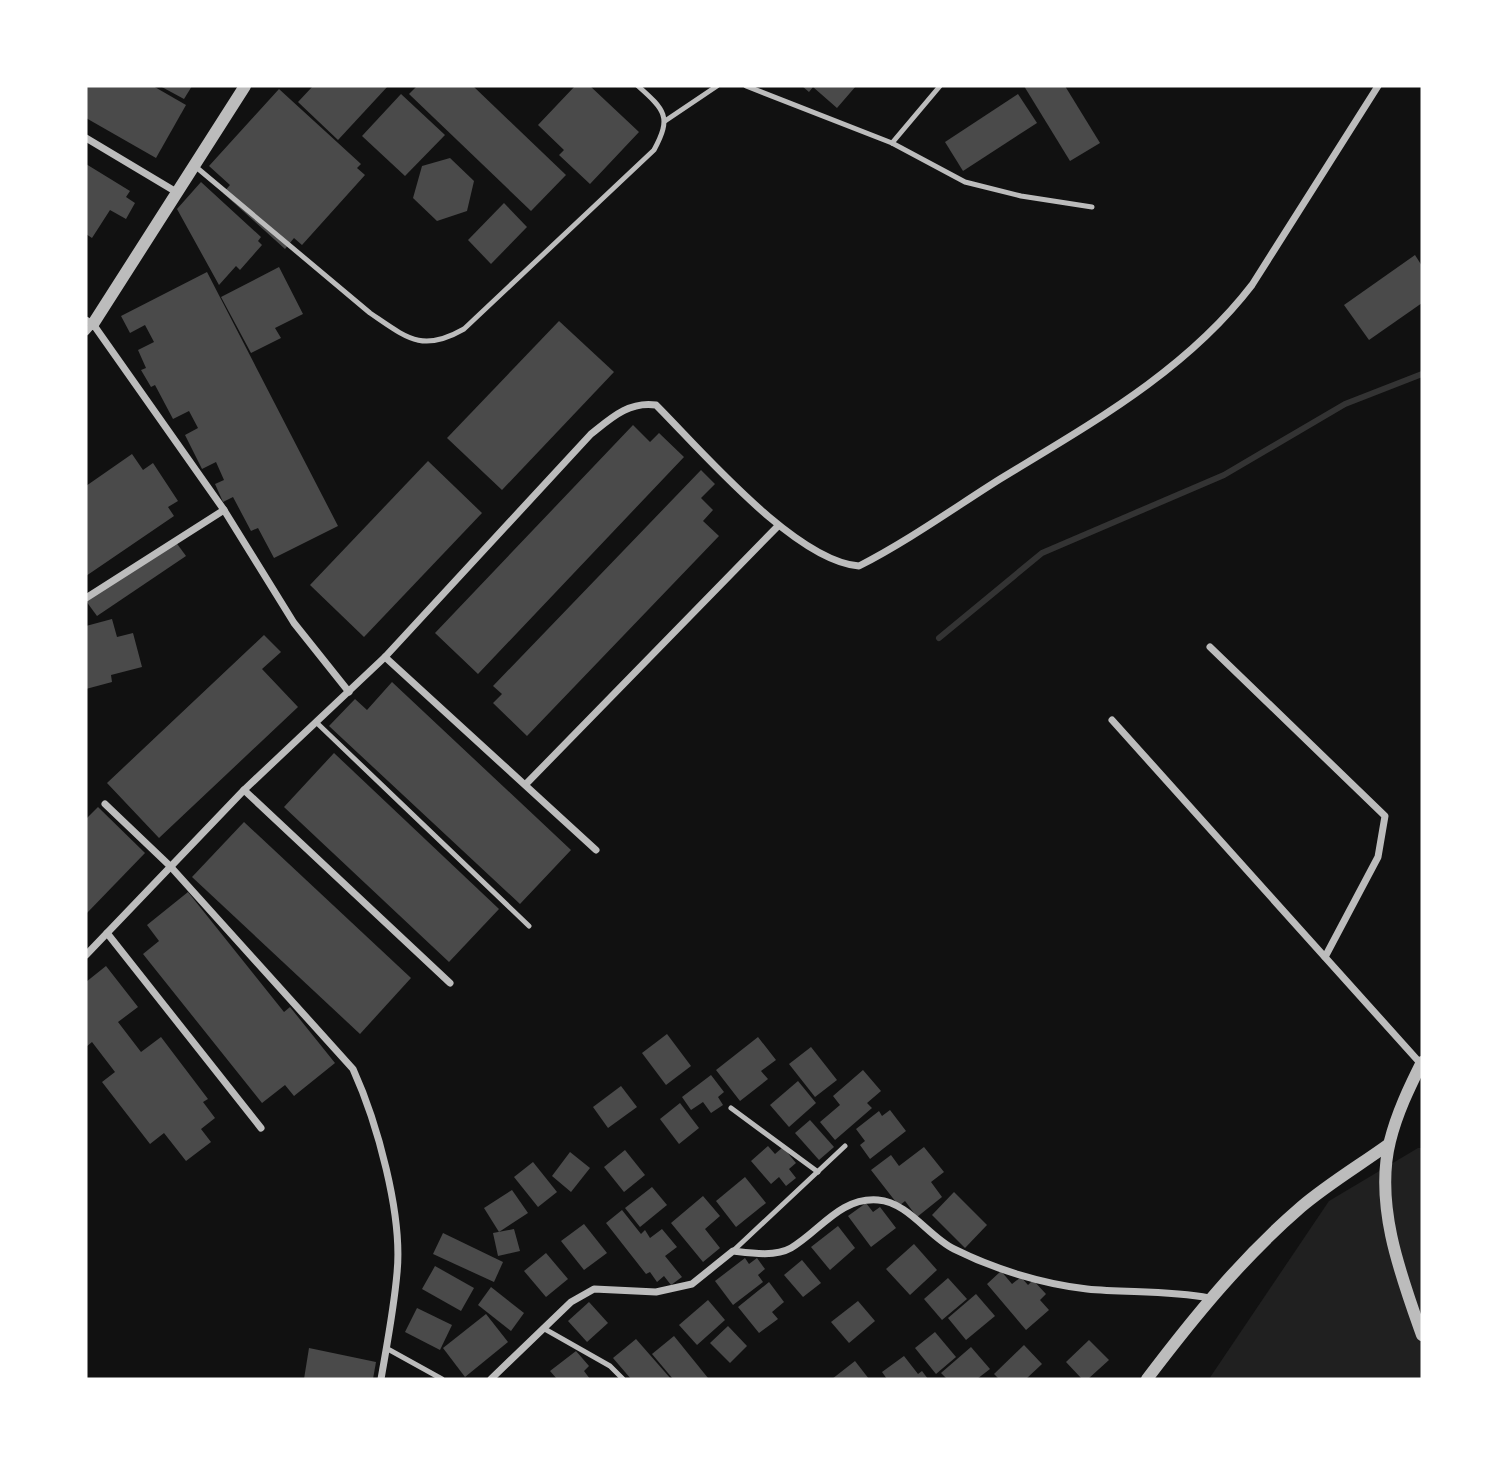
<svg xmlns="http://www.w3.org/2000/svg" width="1508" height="1465" font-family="'Public Sans',sans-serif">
<rect width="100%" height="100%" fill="#111"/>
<polygon fill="#202020" points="1418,1148 1422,1148 1422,1379 1209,1379 1329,1201"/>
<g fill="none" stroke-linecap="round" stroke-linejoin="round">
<polyline stroke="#333" stroke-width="6" points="939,638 1042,553 1224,475 1345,404 1422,374"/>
</g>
<g fill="#4a4a4a">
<polygon points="86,86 153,86 186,105 156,158 86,118"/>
<polygon points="160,86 192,86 184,99"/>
<polygon points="313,86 388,86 338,140 298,102"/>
<polygon points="417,86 473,86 566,175 531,211 409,94"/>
<polygon points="575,86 590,86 639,132 590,184 559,155 564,150 538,125"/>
<polygon points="802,86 856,86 837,108 813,87 809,92"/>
<polygon points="1024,86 1065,86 1100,143 1070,161"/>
<polygon points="279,89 361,164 357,168 365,175 302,245 294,238 285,249 223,193 230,185 209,166"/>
<polygon points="401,94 445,135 405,176 362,136"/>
<polygon points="1018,94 1037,123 963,171 945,142"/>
<polygon points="450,158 474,181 467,211 437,221 413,198 422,166"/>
<polygon points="86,164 130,191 126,197 135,203 126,219 110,210 92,238 86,234"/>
<polygon points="201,182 261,237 258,241 262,245 240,270 236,266 219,285 177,209"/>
<polygon points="504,203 527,227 491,264 468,240"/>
<polygon points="1415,255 1422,266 1422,303 1369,340 1344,305"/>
<polygon points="279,267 303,314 275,328 281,338 251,353 221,297"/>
<polygon points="207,272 338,526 274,558 258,528 251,531 233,497 223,502 215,484 224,480 216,462 202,469 185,435 198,428 189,411 173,419 155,385 151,387 141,370 146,368 138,350 154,342 145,325 130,333 121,316"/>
<polygon points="559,321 614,372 502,490 447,438"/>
<polygon points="633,425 650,442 659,433 684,457 478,674 435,633"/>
<polygon points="132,454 143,470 153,463 178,501 168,507 174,516 86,576 86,486"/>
<polygon points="428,461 482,513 364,637 310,585"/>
<polygon points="701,470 715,484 701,498 713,510 703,521 719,536 527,736 493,703 502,694 493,686"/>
<polygon points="175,541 186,556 97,616 86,601"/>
<polygon points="112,619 117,637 133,633 142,667 111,675 112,682 86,689 86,626"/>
<polygon points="264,635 281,652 262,669 298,707 159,838 107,783"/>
<polygon points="392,682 571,850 520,904 329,726 355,699 367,710"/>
<polygon points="334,753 499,909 449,962 284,807"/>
<polygon points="98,807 145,853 86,914 86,819"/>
<polygon points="244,822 411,978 360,1034 192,877"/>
<polygon points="188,892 284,1012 290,1007 335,1063 294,1096 285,1085 262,1103 143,954 159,941 147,925"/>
<polygon points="106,966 138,1007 118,1022 141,1052 161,1037 208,1099 203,1102 215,1118 201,1129 211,1142 186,1161 164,1133 150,1144 102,1082 115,1072 92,1042 86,1047 86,982"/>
<polygon points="667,1034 691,1066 666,1085 642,1053"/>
<polygon points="758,1037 776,1060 761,1071 768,1079 740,1101 716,1070"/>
<polygon points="811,1047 837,1080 815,1097 789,1064"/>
<polygon points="863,1070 881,1091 867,1103 872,1108 835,1140 820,1122 840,1105 833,1096"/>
<polygon points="711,1075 724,1092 718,1097 723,1105 711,1113 703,1102 691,1110 682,1097"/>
<polygon points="798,1081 816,1103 789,1127 770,1105"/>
<polygon points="621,1086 637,1107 608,1128 593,1107"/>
<polygon points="680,1103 699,1128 679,1144 660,1119"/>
<polygon points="890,1110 906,1131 870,1159 860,1145 865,1141 856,1129 879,1111 882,1116"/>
<polygon points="810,1120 834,1147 819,1160 795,1133"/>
<polygon points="768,1146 775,1154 783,1147 796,1163 789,1169 796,1178 786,1186 779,1177 771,1184 751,1161"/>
<polygon points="924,1147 944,1172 931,1182 942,1197 917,1217 905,1201 899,1206 871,1170 891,1155 899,1166"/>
<polygon points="625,1150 645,1175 624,1192 604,1167"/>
<polygon points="570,1152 590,1168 571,1192 552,1176"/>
<polygon points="533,1162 557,1192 538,1207 514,1177"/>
<polygon points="745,1177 766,1203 736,1227 716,1201"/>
<polygon points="652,1187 667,1205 640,1227 625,1208"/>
<polygon points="512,1190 528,1213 499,1232 484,1208"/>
<polygon points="954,1192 987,1225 965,1248 932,1215"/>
<polygon points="703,1196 720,1216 705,1229 720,1248 703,1262 671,1223"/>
<polygon points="866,1203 873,1212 880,1207 896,1228 871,1247 848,1216"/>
<polygon points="622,1210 641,1234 645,1230 650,1238 662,1229 677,1247 665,1256 682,1277 671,1285 664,1276 657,1282 650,1272 646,1274 606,1223"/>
<polygon points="584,1224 607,1253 584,1270 561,1241"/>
<polygon points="838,1226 855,1248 830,1270 811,1247"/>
<polygon points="514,1229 520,1251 498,1256 493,1233"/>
<polygon points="443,1233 503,1262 494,1282 433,1254"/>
<polygon points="914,1244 937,1270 910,1295 886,1269"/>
<polygon points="546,1253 568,1279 546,1297 524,1271"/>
<polygon points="745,1258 749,1264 757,1258 765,1269 758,1275 763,1282 733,1305 715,1281"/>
<polygon points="802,1260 821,1283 803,1297 784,1275"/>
<polygon points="435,1266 474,1288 461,1311 422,1289"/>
<polygon points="1001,1271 1012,1284 1021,1277 1028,1285 1033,1280 1046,1294 1040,1300 1049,1310 1026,1330 987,1284"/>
<polygon points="948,1278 967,1299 942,1320 924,1299"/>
<polygon points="769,1282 784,1302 772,1312 778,1319 759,1333 738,1307"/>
<polygon points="491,1287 524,1313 511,1331 478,1305"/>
<polygon points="976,1294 995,1316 966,1340 948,1318"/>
<polygon points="708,1300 725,1320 697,1345 679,1325"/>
<polygon points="858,1301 875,1321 849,1343 831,1322"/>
<polygon points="589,1302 608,1323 587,1342 568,1321"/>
<polygon points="417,1308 452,1325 440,1350 405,1332"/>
<polygon points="486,1314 508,1342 465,1377 443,1348"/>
<polygon points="728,1326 747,1346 730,1363 710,1343"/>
<polygon points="935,1332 956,1357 936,1374 915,1348"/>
<polygon points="674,1336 708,1378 707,1379 673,1379 652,1354"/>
<polygon points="636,1339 671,1379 631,1379 613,1358"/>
<polygon points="1089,1340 1109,1360 1088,1379 1082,1379 1066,1362"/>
<polygon points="1024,1345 1042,1364 1026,1379 999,1379 994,1374"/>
<polygon points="971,1347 990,1369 977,1379 947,1379 941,1373"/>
<polygon points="309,1348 376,1362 373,1379 304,1379"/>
<polygon points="576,1351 589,1366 584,1371 590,1379 557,1379 550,1371"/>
<polygon points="904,1356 918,1374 922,1371 928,1379 887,1379 882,1372"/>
<polygon points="855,1361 869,1379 832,1379"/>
</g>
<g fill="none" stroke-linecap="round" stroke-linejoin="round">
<g stroke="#bcbcbc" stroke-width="5">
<polyline points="746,86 892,143 965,182 1021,196 1092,207"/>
<polyline points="665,121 717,86"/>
<polyline points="892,143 940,86"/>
<path d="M196 167 370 313C407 338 422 353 464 329L654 150C672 117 665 110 638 86"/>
<polyline points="318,724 529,926"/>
<polyline points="731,1108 818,1172"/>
<polyline points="733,1251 845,1146"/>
<polyline points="543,1328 610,1366 623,1379"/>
<polyline points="386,1348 442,1379"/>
</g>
<g stroke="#bcbcbc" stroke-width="7">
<polyline points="86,138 178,193"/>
<polyline points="86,320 93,324 224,510 294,623 349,692"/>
<polyline points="86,332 93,324"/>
<polyline points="86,598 224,510"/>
<polyline points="1210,647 1385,816 1378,857 1325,957"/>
<polyline points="385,657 596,850"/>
<polyline points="1112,720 1421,1064"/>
<polyline points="526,784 777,527"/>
<polyline points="244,790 450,983"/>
<path d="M105 804 170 866 353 1069C377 1122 403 1215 397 1273 394 1308 387 1344 381 1379"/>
<polyline points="107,933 261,1128"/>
<path d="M86 955 244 790 385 657 591 434C611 418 629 401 656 405 701 450 795 561 859 566 908 541 954 508 1000 479 1092 423 1186 371 1252 285L1378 86"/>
<path d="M491 1379 571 1302 594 1289 656 1292 692 1284 733 1251C750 1253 775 1257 791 1248 820 1231 840 1197 878 1200 908 1202 929 1237 954 1249 994 1269 1042 1284 1087 1289 1127 1293 1169 1290 1209 1298"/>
</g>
<g stroke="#bcbcbc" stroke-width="12">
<polyline points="93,324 245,86"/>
<path d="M1422 1062C1409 1088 1397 1113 1390 1141 1374 1205 1401 1276 1422 1335"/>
<path d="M1147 1379C1194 1317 1242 1258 1301 1207 1328 1184 1360 1165 1389 1144"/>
</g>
</g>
<rect width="1508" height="1465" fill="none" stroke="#ffffff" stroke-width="175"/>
</svg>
